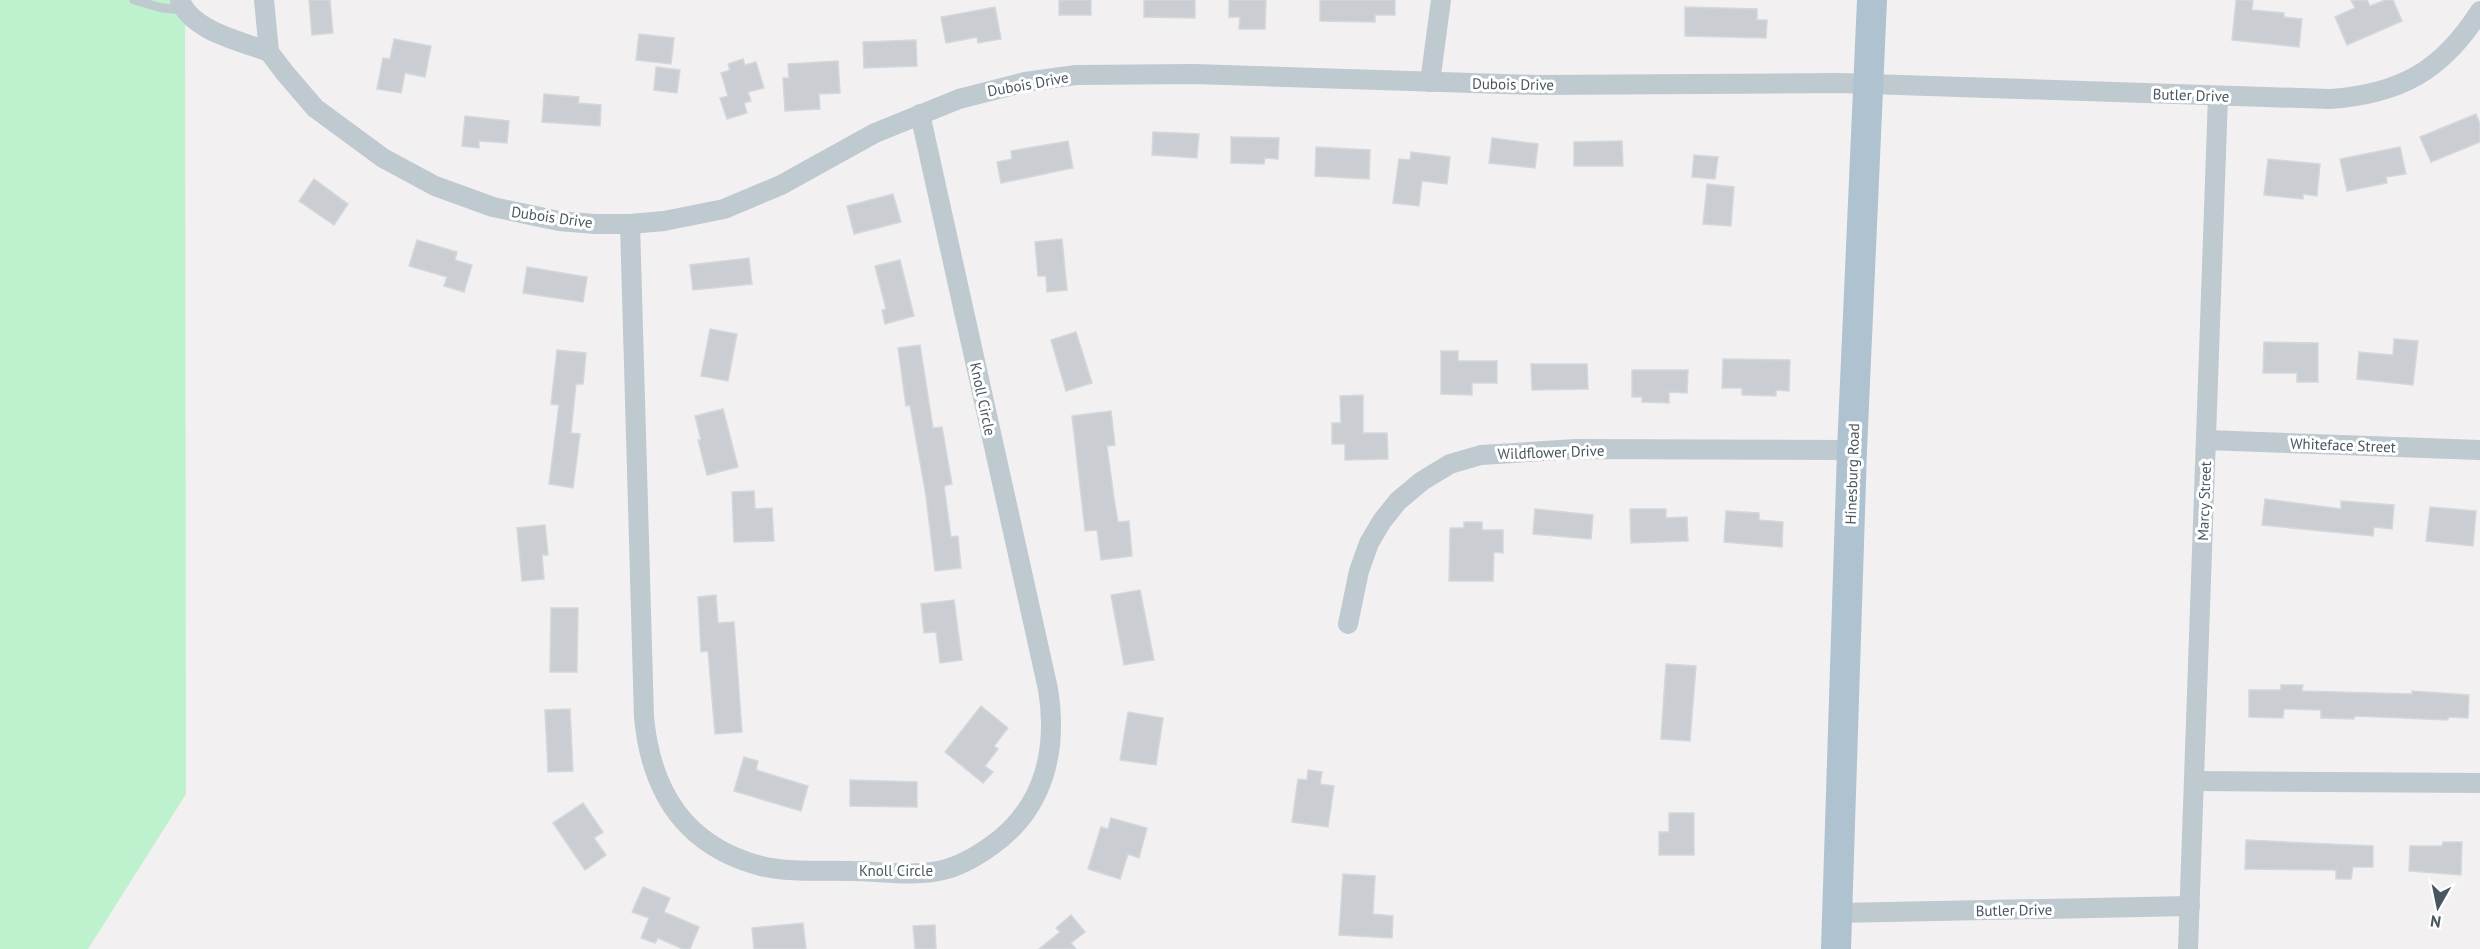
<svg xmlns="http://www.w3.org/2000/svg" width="2480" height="949" font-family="'PT Sans',sans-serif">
<rect width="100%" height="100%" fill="#f3f0f1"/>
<polygon fill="#bef1cd" points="0,0 185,0 186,794 88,949 0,949"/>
<g fill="#caced3" stroke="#d4d7dc" stroke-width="1.5">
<polygon points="309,0 330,0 333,33 312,35"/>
<rect x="1059" y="0" width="32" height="15"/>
<polygon points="1144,0 1195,0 1195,18 1144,17"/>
<polygon points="1229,0 1266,0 1265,29 1239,29 1240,17 1229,17"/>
<polygon points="1320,0 1395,0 1395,15 1375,15 1375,22 1320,21"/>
<polygon points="2236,0 2253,0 2252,10 2284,13 2284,17 2302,19 2299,47 2232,40"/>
<polygon points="2351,0 2367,0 2370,6 2385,0 2393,0 2402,21 2347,45 2335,17 2355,8"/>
<polygon points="995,7 1001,39 978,43 977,37 946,43 941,17"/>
<polygon points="1685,7 1757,9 1757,20 1767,20 1766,38 1685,36"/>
<polygon points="639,34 674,38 671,64 636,60"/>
<polygon points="394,39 431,46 425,77 405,73 401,93 377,89 383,58 390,59"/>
<polygon points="916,40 917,66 864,68 863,42"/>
<polygon points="743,59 745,65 756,62 764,88 748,92 751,101 744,103 747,113 727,119 720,98 728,96 721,73 730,70 728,64"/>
<polygon points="838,61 840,93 819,94 820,109 785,111 783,78 789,78 788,64"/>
<polygon points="656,67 680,70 677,93 654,90"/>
<polygon points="544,94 579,97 578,103 601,105 600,126 542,122"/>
<polygon points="2476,114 2480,124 2480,142 2431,162 2420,137"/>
<polygon points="465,116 509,121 507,143 479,141 479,148 462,146"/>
<polygon points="1153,132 1199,134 1197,158 1152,155"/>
<polygon points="1231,137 1279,138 1278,159 1265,158 1264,164 1231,163"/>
<polygon points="1492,138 1538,144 1535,168 1489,163"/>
<polygon points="1068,141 1073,168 1001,183 997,162 1012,159 1011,151"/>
<polygon points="1622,141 1623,166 1574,166 1574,142"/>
<polygon points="1316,147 1370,150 1369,179 1315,176"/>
<polygon points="2400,147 2406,174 2386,177 2387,183 2347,191 2340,159"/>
<polygon points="1411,152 1450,157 1447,184 1422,181 1419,206 1393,203 1399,159 1410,160"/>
<polygon points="1694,155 1718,157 1715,179 1692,177"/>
<polygon points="2268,159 2320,164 2317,196 2303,194 2303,199 2264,195"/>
<polygon points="314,179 348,204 334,225 299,201"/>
<polygon points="1707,184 1734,187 1731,226 1703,224"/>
<polygon points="893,194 901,222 854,234 847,206"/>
<polygon points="1062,239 1067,290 1047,292 1046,276 1038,276 1035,242"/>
<polygon points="417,240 457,252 455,260 472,265 464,292 444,286 447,277 409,266"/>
<polygon points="749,258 752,284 693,290 690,265"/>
<polygon points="900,260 914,316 885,324 882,310 886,309 875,266"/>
<polygon points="527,267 587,277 583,302 523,293"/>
<polygon points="710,329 737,334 728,381 701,376"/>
<polygon points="1076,332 1092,383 1066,391 1051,340"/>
<polygon points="2394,339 2418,341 2413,385 2357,379 2359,352 2393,355"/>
<polygon points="2264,342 2318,343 2318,382 2297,382 2297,373 2263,373"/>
<polygon points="920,345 933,428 942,427 952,484 944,486 951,537 958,536 961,568 935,571 926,496 910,405 906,406 898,348"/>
<polygon points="557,350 586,353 583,384 576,384 571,433 580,434 573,488 549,484 559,405 551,404"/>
<polygon points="1441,351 1458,351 1458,361 1497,361 1497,383 1472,383 1472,395 1441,394"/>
<polygon points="1723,359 1790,360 1789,391 1776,390 1776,396 1742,395 1742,388 1722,388"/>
<polygon points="1531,364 1587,364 1588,389 1532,390"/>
<polygon points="1632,370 1688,370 1687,393 1669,392 1669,403 1642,402 1642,397 1632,397"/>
<polygon points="1363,395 1363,433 1387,433 1388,459 1345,460 1345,444 1332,444 1332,423 1341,423 1340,396"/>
<polygon points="723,409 738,467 707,475 698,440 701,440 695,416"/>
<polygon points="1111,411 1115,445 1107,446 1114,498 1118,522 1129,521 1132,556 1101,560 1097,530 1085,531 1072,416"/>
<polygon points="754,491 755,509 772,508 774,541 734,542 732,492"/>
<polygon points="2265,499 2341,509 2341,501 2394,505 2392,529 2374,527 2373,536 2262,525"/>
<polygon points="2430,507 2476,511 2473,546 2426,541"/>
<polygon points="1535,509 1593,515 1591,539 1533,534"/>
<polygon points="1630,509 1666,509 1666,518 1687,517 1688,541 1631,543"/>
<polygon points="1726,511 1759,513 1759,520 1783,522 1782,547 1724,542"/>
<polygon points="1464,522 1482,522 1482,530 1503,530 1503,553 1494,552 1493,581 1449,581 1450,528 1464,528"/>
<polygon points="545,525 548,555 542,555 544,579 522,581 517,528"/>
<polygon points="1140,590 1154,660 1124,665 1111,595"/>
<polygon points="716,595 718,623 734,622 742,732 715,734 708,651 701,652 698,597"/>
<polygon points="954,600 962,660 940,663 936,632 924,633 921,604"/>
<polygon points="551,608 578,608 577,672 550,672"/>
<polygon points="1666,664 1696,666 1690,741 1661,739"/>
<polygon points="2281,685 2303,685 2302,691 2412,694 2412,691 2469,695 2468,718 2448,717 2448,720 2355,716 2354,719 2321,718 2321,710 2284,709 2283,718 2249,717 2249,690 2281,690"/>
<polygon points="981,706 1008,728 994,746 998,749 985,766 993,772 983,783 945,752"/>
<polygon points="570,709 573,771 548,772 545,710"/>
<polygon points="1128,712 1163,718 1156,765 1120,760"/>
<polygon points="744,757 758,761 756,770 808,786 801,811 734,791"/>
<polygon points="1308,770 1322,772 1320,784 1334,786 1328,827 1292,822 1298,779 1307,780"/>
<polygon points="850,780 917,782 917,807 850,806"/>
<polygon points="583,803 603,832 594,838 606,855 585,870 553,823"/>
<polygon points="1669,813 1694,813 1694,855 1659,855 1659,832 1669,832"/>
<polygon points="1111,818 1147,828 1139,858 1128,854 1120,879 1088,869 1101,827 1108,829"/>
<polygon points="2246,840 2373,846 2373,867 2353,867 2351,879 2336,879 2336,870 2245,869"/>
<polygon points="2443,842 2462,842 2461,875 2409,871 2410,846 2442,846"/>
<polygon points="1343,874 1375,876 1373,914 1393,916 1392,938 1339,935"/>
<polygon points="643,887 670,898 664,912 699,927 690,949 683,949 658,938 655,943 641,938 649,918 632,912"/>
<polygon points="1071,915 1085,932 1071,943 1076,949 1039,949 1060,932 1056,928"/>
<polygon points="803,923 806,949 754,949 752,928"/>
<polygon points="935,925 936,949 915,949 913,926"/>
</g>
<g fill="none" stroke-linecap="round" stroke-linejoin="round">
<polyline stroke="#bec9d0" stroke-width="9" points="134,0 162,8 184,10"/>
<g stroke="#bec9d0" stroke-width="20">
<path d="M180 0C191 31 241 41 269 52"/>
<path d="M264 0 269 52 285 73 315 108 383 158 435 186 493 207 559 221 595 224H630L664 221 724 209 781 185 875 133 959 99 1025 82 1076 75 1193 74 1537 85 1838 83 2330 99C2400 94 2442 71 2480 11"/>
<polyline points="1430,82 1441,0"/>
<path d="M630 224 644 717C651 792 685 846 761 866 790 873 822 870 852 871 881 871 914 877 943 870 960 866 977 856 991 846 1044 809 1058 751 1048 689L920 114"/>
<polyline points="2206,440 2480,450"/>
<polyline points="1348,624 1359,571 1369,543 1382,521 1398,501 1422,481 1450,464 1481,455 1576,449 1852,450"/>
<polyline points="2194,781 2480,783"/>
<polyline points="1838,913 2190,906"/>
<polyline points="2188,949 2218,96"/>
</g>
<polyline stroke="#afc2d0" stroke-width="30" points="1836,949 1852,450 1872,0"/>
</g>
<g text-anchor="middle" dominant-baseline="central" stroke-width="6" stroke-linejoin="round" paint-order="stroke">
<g font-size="15" fill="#48565f" stroke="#fff">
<text transform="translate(1028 84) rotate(-10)">Dubois Drive</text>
<text transform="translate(1513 84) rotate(1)">Dubois Drive</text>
<text transform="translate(2191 95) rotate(2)">Butler Drive</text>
<text transform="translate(552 217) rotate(8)">Dubois Drive</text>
<text transform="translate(983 399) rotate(78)">Knoll Circle</text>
<text transform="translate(2343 445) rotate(2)">Whiteface Street</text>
<text transform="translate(1551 452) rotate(-2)">Wildflower Drive</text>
<text transform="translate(1852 474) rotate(-88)">Hinesburg Road</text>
<text transform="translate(2204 501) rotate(-88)">Marcy Street</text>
<text x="896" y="870">Knoll Circle</text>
<text transform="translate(2014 910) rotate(-1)">Butler Drive</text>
</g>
</g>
<g transform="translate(2438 907) rotate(189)" stroke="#ffffff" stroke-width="4.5" paint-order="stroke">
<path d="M0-4.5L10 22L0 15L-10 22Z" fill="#48565f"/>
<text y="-9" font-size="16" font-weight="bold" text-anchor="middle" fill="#48565f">N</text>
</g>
</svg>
